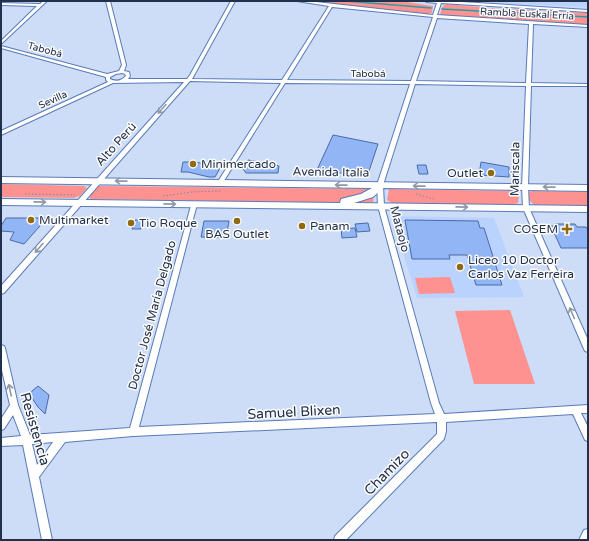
<svg xmlns="http://www.w3.org/2000/svg" width="589" height="541" font-family="'Varela Round',sans-serif">
<rect width="100%" height="100%" fill="#cddcf7"/>
<g fill="#b9d2fe">
<polygon points="472,1 588,1 588,7 516,4"/>
<polygon points="392,216 494,218 524,297 417,298"/>
</g>
<g fill="#fd9290">
<polygon points="306,1 400,1 433,6 432,13 427,14 377,10"/>
<polygon points="446,4 500,9 588,13 588,25 456,17 440,15 442,7"/>
<polygon points="1,184 84,186 87,188 80,196 74,198 1,197"/>
<polygon points="98,186 370,189 374,191 373,202 367,203 90,199 90,196"/>
<polygon points="389,189 509,191 517,193 519,196 518,203 513,205 392,203 387,200"/>
<polygon points="532,191 588,192 588,206 534,205 529,200 529,192"/>
<polygon points="450,277 455,293 419,294 415,278"/>
<polygon points="510,310 535,384 474,384 455,311"/>
</g>
<g fill="none" stroke-linecap="round" stroke-linejoin="round">
<g stroke="#259ea6" stroke-width="1.5">
<polyline points="346,1 431,8"/>
<polyline points="442,9 588,17"/>
</g>
</g>
<g fill="#91b5f5" stroke="#4a6ba7">
<polygon points="333,135 378,144 368,174 316,172"/>
<polygon points="248,160 279,166 278,173 246,173 243,169"/>
<polygon points="183,162 196,162 220,168 215,177 209,177 188,172 181,172"/>
<polygon points="481,162 509,167 509,177 479,175"/>
<polygon points="417,165 426,165 428,174 419,174"/>
<polygon points="6,218 47,218 24,244 10,240 14,232 1,231 1,226"/>
<polygon points="135,220 143,220 141,229 132,229"/>
<polygon points="405,220 478,221 480,228 484,228 502,285 476,285 467,255 449,255 450,259 412,259"/>
<polygon points="204,221 229,221 226,238 201,237"/>
<polygon points="368,223 370,231 357,232 355,224"/>
<polygon points="555,224 575,224 577,227 586,227 588,230 588,248 561,248 551,226 556,226"/>
<polygon points="355,228 357,237 342,238 341,229"/>
<polygon points="38,386 49,395 45,414 38,407 30,395 32,391"/>
</g>
<g fill="none" stroke-linecap="round" stroke-linejoin="round">
<defs>
<g id="minor">
<polygon points="43,1 47,1 1,44 1,41 37,6 1,5 1,3 40,4"/>
<path d="M106 1H110L126 65 124 71 129 72 130 76 128 79H187L190 75 231 1H235L192 79 282 80 329 6 297 1H307L433 15 437 3 427 2 425 1H446L588 10V12L441 3 437 15 588 25V27L533 24 531 83 588 84V86H531L528 187 529 208 588 340V352L585 351 584 349 523 208 522 187 526 86 415 84 383 185 384 206 439 403 444 414 588 405V413H581L588 427V441L585 440 573 414 446 422V431L444 439 346 540H334L335 536 437 434V422L133 436 65 442 39 477 52 540H42L23 445 1 446V438L21 436 13 415 4 429 1 430V419L10 405 1 366V345L4 346 5 348 18 405 30 435 130 428 192 202H194L197 204 139 427 435 414 431 403 378 206 377 185 410 84 285 83 222 184 220 185 217 183 281 83 190 81 4 293 1 294V286L184 82 113 83 1 135V131L108 82 106 80V77L1 48V46L107 74 119 71 122 65ZM332 7 433 17 411 81 287 80ZM437 18 529 24 526 83 416 81ZM122 73 125 74 126 76C121 81 116 82 110 79V77L116 74ZM53 442 37 465 32 444Z"/>
<polygon points="588,529 588,540 579,540 584,530"/>
</g>
<polygon id="primary" points="1,177 588,185 588,191 383,188 373,197 354,203 588,206 588,212 1,205 1,199 340,203 341,199 361,194 372,188 1,183"/>
</defs>
<use href="#minor" stroke="#597bb8" stroke-width="2"/>
<use href="#primary" stroke="#597bb8" stroke-width="2"/>
<g stroke="#7988a2" stroke-width="1" stroke-dasharray="1.5 2" stroke-linecap="butt">
<polyline points="25,194 75,195"/>
<polyline points="416,194 434,199"/>
<polyline points="163,196 192,192 221,191"/>
</g>
<use href="#minor" fill="#fff" fill-rule="evenodd"/>
<use href="#primary" fill="#fff" fill-rule="evenodd"/>
</g>
<defs><path id="oneway-shaft" d="M-6 0H5M1.5-3L5.5 0L1.5 3" fill="none" stroke-width="1.6" stroke-linecap="round" stroke-linejoin="round"/></defs>
<g stroke="#9098a5">
<use href="#oneway-shaft" transform="translate(162 109) rotate(132)"/>
<use href="#oneway-shaft" transform="translate(121 181) rotate(-179)"/>
<use href="#oneway-shaft" transform="translate(341 185) rotate(-179)"/>
<use href="#oneway-shaft" transform="translate(419 186) rotate(-179)"/>
<use href="#oneway-shaft" transform="translate(549 187) rotate(-179)"/>
<use href="#oneway-shaft" transform="translate(40 202) rotate(1)"/>
<use href="#oneway-shaft" transform="translate(170 204) rotate(1)"/>
<use href="#oneway-shaft" transform="translate(462 207) rotate(1)"/>
<use href="#oneway-shaft" transform="translate(39 248) rotate(131)"/>
<use href="#oneway-shaft" transform="translate(572 313) rotate(-114)"/>
<use href="#oneway-shaft" transform="translate(10 390) rotate(-102)"/>
</g>
<g fill="#906910" stroke="#fcfcfc" stroke-width="1.5">
<circle cx="193" cy="164" r="4"/>
<circle cx="491" cy="173" r="4"/>
<circle cx="31" cy="220" r="4"/>
<circle cx="237" cy="221" r="4"/>
<circle cx="131" cy="223" r="4"/>
<circle cx="302" cy="226" r="4"/>
<path d="M565 223h4v4h4v4h-4v4h-4v-4h-4v-4h4z"/>
<circle cx="460" cy="267" r="4"/>
</g>
<g text-anchor="middle" dominant-baseline="central" stroke-width="3" stroke-linejoin="round" paint-order="stroke">
<g font-size="10" fill="#22314b" stroke="#fcfcfc">
<text transform="translate(527 14) rotate(3)">Rambla Euskal Erría</text>
<text transform="translate(45 50) rotate(15)">Tabobá</text>
<text x="368" y="74">Tabobá</text>
<text transform="translate(53 100) rotate(-25)">Sevilla</text>
</g>
<g font-size="12" fill="#22314b" stroke="#fcfcfc">
<text transform="translate(116 144) rotate(-48)">Alto Perú</text>
<text transform="translate(515 169) rotate(-89)">Mariscala</text>
<text transform="translate(331 172) rotate(1)">Avenida Italia</text>
<text transform="translate(400 229) rotate(75)">Mataojo</text>
<text transform="translate(152 315) rotate(-75)">Doctor José María Delgado</text>
</g>
<g font-size="12" fill="#22314b" stroke="#fcfcfc" text-anchor="start">
<text x="201" y="164">Minimercado</text>
<text x="483" y="173" text-anchor="end">Outlet</text>
<text x="39" y="220">Multimarket</text>
<text x="139" y="223">Tio Roque</text>
<text x="310" y="226">Panam</text>
<text x="558" y="229" text-anchor="end">COSEM</text>
<text x="237" y="234" text-anchor="middle">BAS Outlet</text>
<text x="468" y="260">Liceo 10 Doctor<tspan x="468" dy="14">Carlos Vaz Ferreira</tspan></text>
</g>
<g font-size="14" fill="#22314b" stroke="#fcfcfc">
<text transform="translate(294 412) rotate(-3)">Samuel Blixen</text>
<text transform="translate(35 429) rotate(74)">Resistencia</text>
<text transform="translate(387 472) rotate(-46)">Chamizo</text>
</g>
</g>
<rect width="589" height="541" fill="none" stroke="#22314b" stroke-width="4"/>
</svg>
